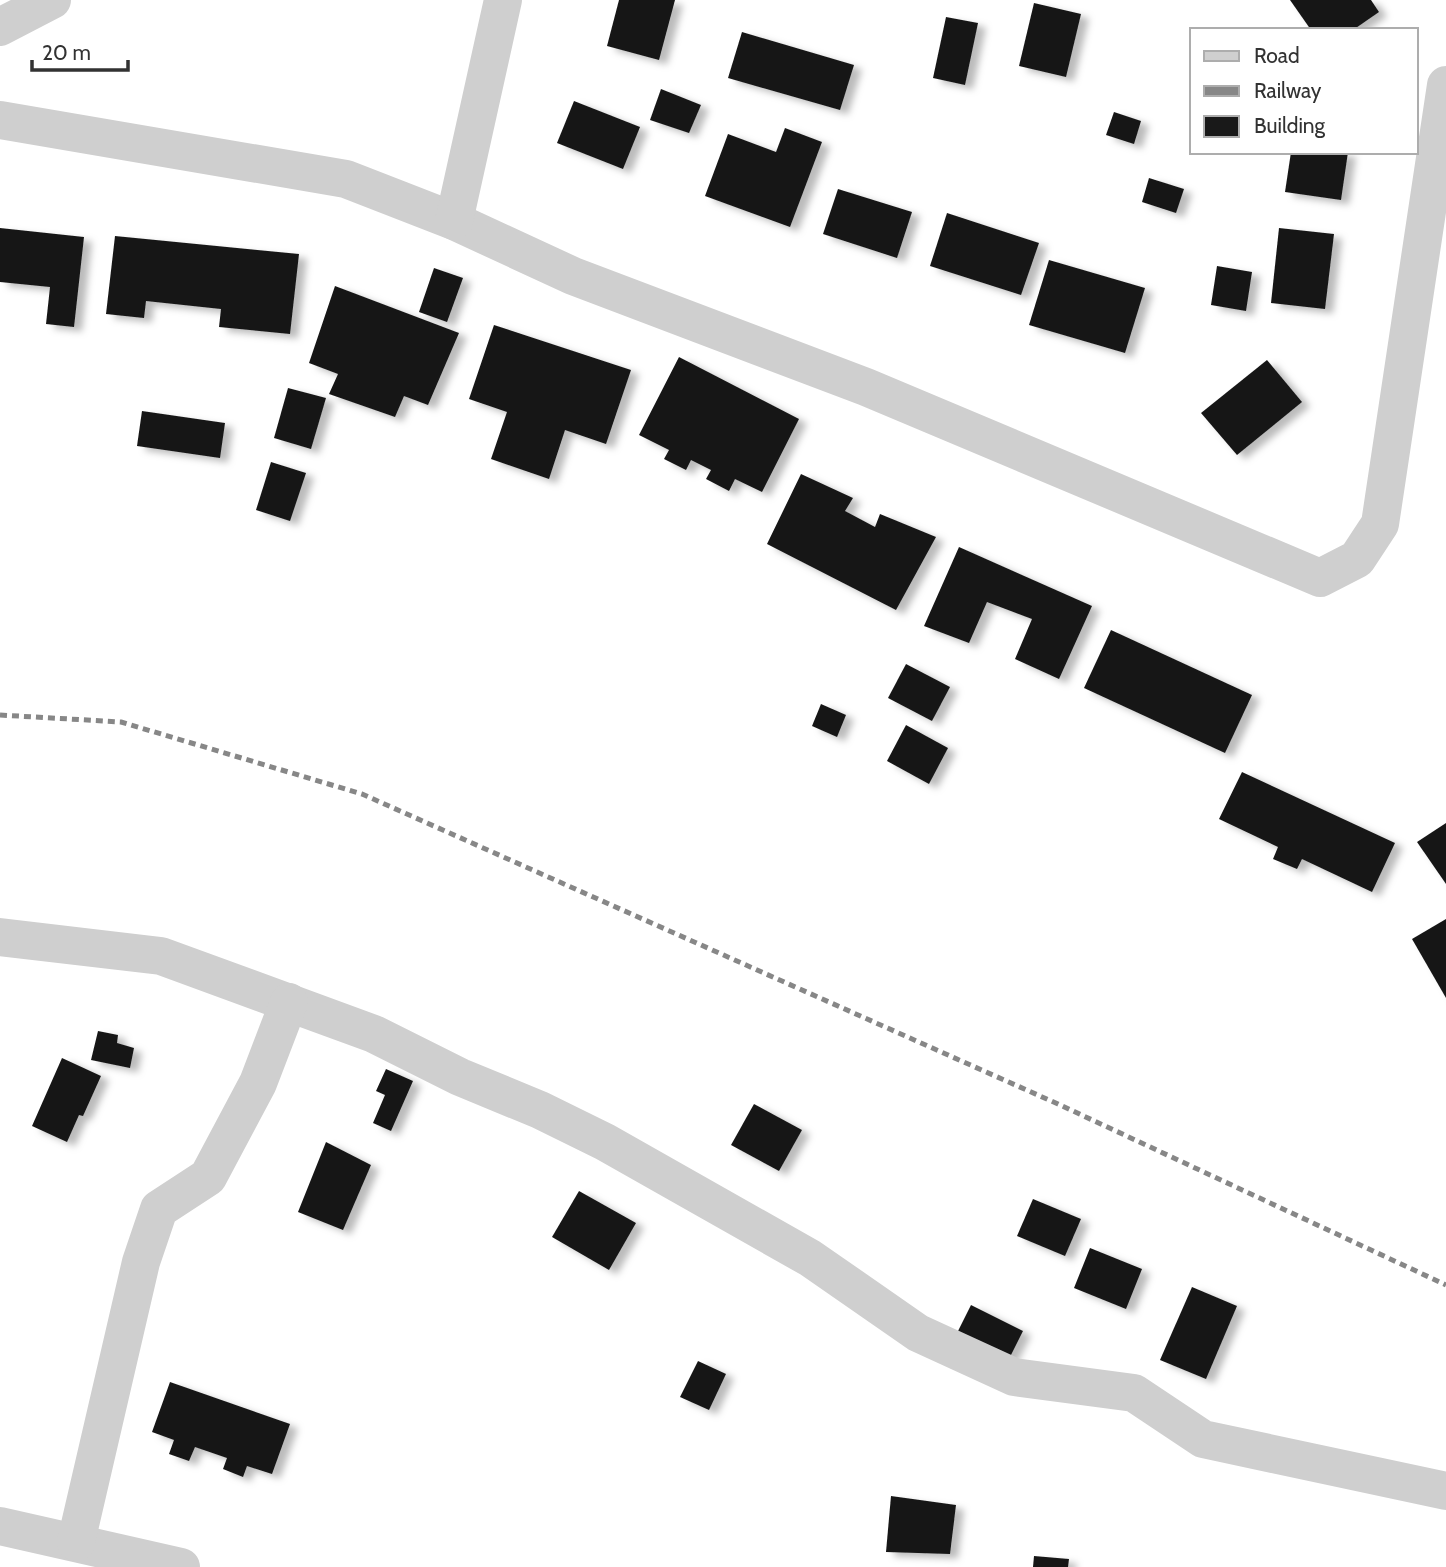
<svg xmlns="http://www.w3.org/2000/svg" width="1446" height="1567" font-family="Cabin,sans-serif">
<defs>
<filter id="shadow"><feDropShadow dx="8" dy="4.5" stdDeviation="3.5" flood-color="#0004"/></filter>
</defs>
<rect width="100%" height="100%" fill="#fff"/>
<g fill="#191919" filter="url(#shadow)">
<polygon points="619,0 675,0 659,60 607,46"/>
<polygon points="1290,0 1371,0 1379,12 1353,30 1311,30"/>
<polygon points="1034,3 1081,14 1066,77 1019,66"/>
<polygon points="946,17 978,23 965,85 933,78"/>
<polygon points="742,32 854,65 840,110 728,78"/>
<polygon points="661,89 701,105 689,133 650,120"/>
<polygon points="574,101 640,127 623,169 557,143"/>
<polygon points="1114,112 1141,121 1134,144 1106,135"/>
<polygon points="785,128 822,142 790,227 705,196 728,134 776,152"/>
<polygon points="1291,152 1348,152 1341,200 1285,192"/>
<polygon points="1149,178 1184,189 1176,213 1142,202"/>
<polygon points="838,189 912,212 897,258 823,234"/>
<polygon points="947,213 1039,243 1021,295 930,266"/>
<polygon points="0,228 84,237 74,327 46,324 50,287 0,282"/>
<polygon points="1279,228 1334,234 1325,309 1271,303"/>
<polygon points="115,236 299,254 290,334 219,327 221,309 146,301 144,318 106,314"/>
<polygon points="1049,260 1145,288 1125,353 1029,325"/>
<polygon points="1217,266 1252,272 1246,311 1211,305"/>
<polygon points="434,268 463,278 447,322 419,312"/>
<polygon points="335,286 459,333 428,405 404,396 395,417 329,394 338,374 309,363"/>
<polygon points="494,325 631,370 606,444 565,430 549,479 491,459 507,412 469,399"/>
<polygon points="679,357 799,419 762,492 735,479 729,491 706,479 711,470 691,460 686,470 664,459 669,450 639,435"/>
<polygon points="1267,360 1302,402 1237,455 1201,413"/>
<polygon points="288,388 326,398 311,449 274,438"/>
<polygon points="142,411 225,423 220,458 137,446"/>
<polygon points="271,462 306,473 290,521 256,510"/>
<polygon points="801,474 853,498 845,511 875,527 880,514 936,537 896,610 767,544"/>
<polygon points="959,547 1092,606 1059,679 1015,659 1032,619 987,602 969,643 924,626"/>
<polygon points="1111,630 1252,695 1225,753 1084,688"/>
<polygon points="906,664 950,687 932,721 888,698"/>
<polygon points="821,704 846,715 837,737 812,726"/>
<polygon points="906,725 948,748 929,784 887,761"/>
<polygon points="1242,772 1395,843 1372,892 1302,859 1297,869 1273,859 1278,847 1219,819"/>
<polygon points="1446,823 1446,884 1417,842"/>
<polygon points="1446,919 1446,998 1412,939"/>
<polygon points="98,1031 118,1035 117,1043 134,1048 130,1068 91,1060"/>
<polygon points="62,1058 101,1076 83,1116 79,1115 67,1142 32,1126"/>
<polygon points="386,1069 413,1081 391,1131 373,1123 385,1095 376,1091"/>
<polygon points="754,1104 802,1130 779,1171 731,1145"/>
<polygon points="326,1142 371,1165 343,1230 298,1212"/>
<polygon points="579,1191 636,1223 609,1270 552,1237"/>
<polygon points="1033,1199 1081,1219 1065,1256 1017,1236"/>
<polygon points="1090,1248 1142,1269 1126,1309 1074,1288"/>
<polygon points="1192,1287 1237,1306 1206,1379 1160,1360"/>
<polygon points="971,1305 1023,1331 1008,1361 956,1335"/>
<polygon points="698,1361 726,1374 709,1410 680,1397"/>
<polygon points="170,1382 290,1424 272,1474 247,1466 243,1477 223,1469 227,1458 195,1447 189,1461 169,1454 174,1440 152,1432"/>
<polygon points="891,1496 956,1505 950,1554 886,1552"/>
<polygon points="1034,1556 1069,1559 1068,1567 1033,1567"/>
</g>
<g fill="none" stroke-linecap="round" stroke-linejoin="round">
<g stroke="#cfcfcf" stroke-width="38">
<polyline points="0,27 52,0"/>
<polyline points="0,120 346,179 454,221 573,276 866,387 1320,578 1357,559 1380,524 1446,85"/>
<polyline points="454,221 503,0"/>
<polyline points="0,937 161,956 374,1034 460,1077 540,1110 605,1142 810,1258 918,1333 1014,1377 1134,1393 1203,1439 1446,1491"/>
<polyline points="0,1526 181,1567"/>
<polyline points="76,1542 141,1262 159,1209 208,1177 258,1083 289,1002"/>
</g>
<polyline stroke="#878787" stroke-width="5" stroke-dasharray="7 5" stroke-linecap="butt" points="0,715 121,722 362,794 1058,1104 1446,1285"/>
</g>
<rect x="1190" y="28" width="228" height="126" fill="#ffffff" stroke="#adadad" stroke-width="2"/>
<rect x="1204" y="51" width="35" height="10" fill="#cfcfcf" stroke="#adadad" stroke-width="2"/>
<text x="1254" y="63" font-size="21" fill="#323232">Road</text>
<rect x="1204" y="86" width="35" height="10" fill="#878787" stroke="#adadad" stroke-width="2"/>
<text x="1254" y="98" font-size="21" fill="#323232">Railway</text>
<rect x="1204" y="116" width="35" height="21" fill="#191919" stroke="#adadad" stroke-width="2"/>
<text x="1254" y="133" font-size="21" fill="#323232">Building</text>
<path d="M32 60v10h96v-10" fill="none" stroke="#323232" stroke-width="3.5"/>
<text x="42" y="60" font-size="21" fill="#323232" stroke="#ffffff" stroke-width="5" paint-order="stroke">20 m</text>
</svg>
